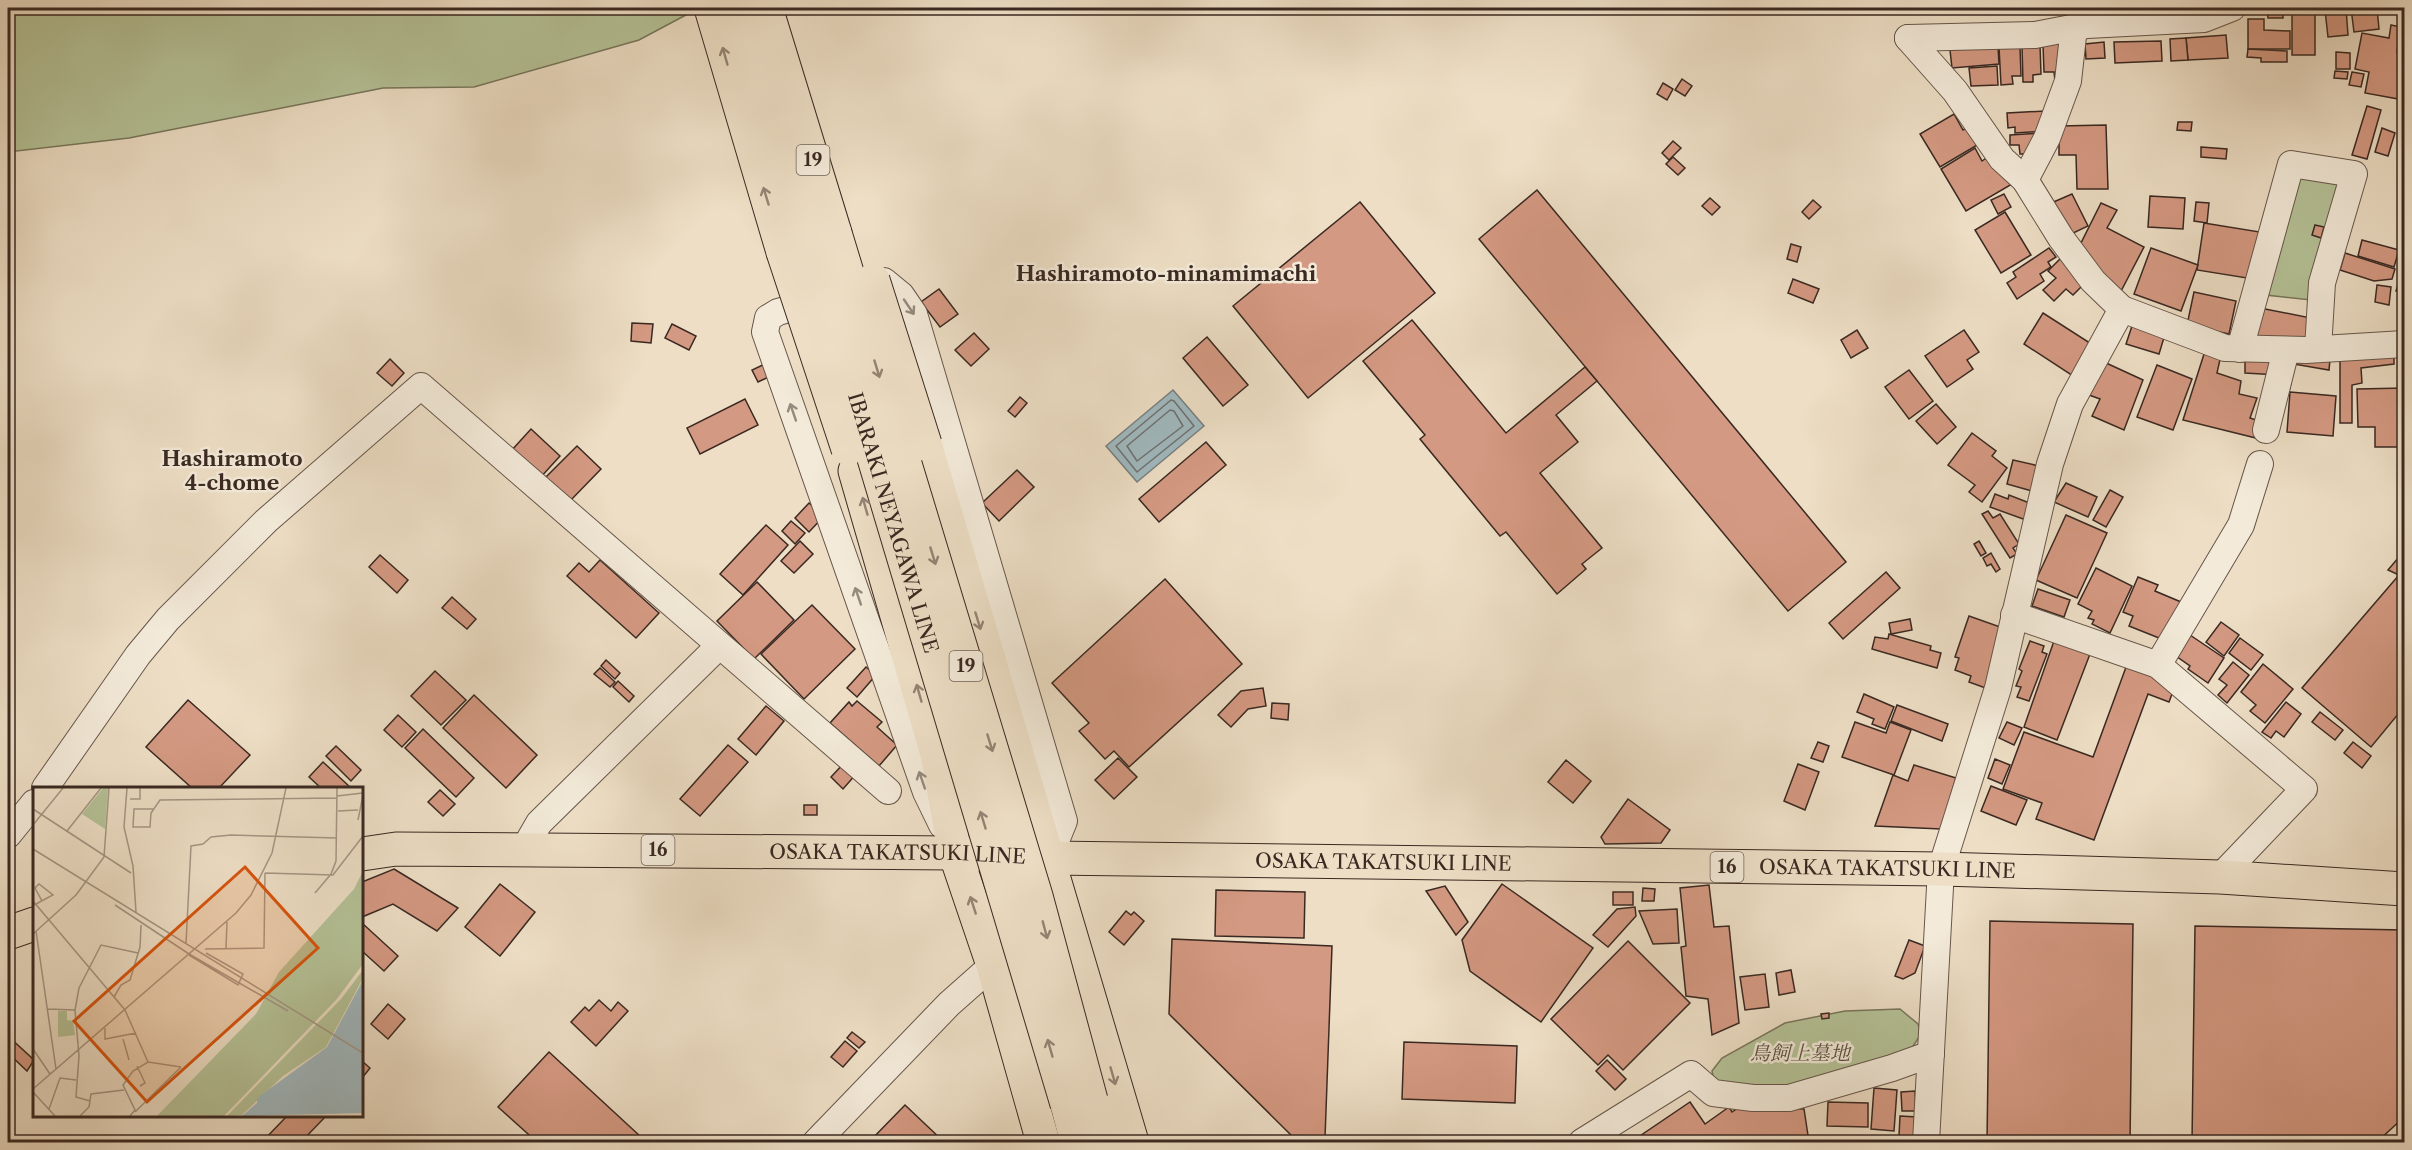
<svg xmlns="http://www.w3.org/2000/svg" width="2412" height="1150" font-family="'Libre Caslon Text','Noto Serif JP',serif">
<rect width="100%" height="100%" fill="#eddec5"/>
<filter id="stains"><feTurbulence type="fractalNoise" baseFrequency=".00333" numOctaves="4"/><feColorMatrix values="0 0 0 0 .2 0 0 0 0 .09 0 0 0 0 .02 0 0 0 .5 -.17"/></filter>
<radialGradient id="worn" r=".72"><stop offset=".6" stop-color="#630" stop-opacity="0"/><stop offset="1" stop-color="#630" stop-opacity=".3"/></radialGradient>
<g fill="#b5c297" stroke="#78765c" stroke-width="1.5">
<polygon points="8,8 699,8 639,40 474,87 383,88 129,138 8,152"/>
<polygon points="2297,176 2344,179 2311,300 2266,295"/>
<polygon points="1900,1009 1918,1024 1921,1034 1906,1057 1799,1088 1746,1090 1714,1081 1712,1071 1722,1058 1785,1023 1845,1011"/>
</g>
<polygon fill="#a0b9c0" stroke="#777f81" stroke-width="1.5" points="1173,390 1204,426 1137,482 1106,446"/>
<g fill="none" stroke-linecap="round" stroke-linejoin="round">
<g stroke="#6d7171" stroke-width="1.5">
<polygon points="1171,400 1174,401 1194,426 1137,472 1116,446"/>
<polygon points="1170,410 1174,411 1183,426 1137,461 1127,446"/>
</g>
</g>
<g fill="#d49982" stroke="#3a2922" stroke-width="1.5">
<polygon points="2346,8 2348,35 2328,37 2325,10"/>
<polygon points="2351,8 2377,8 2379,29 2354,32"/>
<polygon points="2267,9 2283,9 2283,18 2268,18"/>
<polygon points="2292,12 2315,13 2315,55 2292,55"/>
<polygon points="2248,19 2264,19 2264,30 2290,31 2290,49 2248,49"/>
<polygon points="2391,25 2401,27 2397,52 2404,53 2404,100 2365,93 2369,72 2355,69 2362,33 2389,38"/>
<polygon points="2226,35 2228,58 2188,60 2186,38"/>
<polygon points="2186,38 2188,60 2171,61 2170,39"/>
<polygon points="2161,41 2162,61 2115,63 2114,42"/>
<polygon points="2104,42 2105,58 2086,59 2085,44"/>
<polygon points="2063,43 2055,81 2054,72 2044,72 2043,44"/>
<polygon points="2040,45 2041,74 2033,75 2033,82 2023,82 2022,46"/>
<polygon points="1998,47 1999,64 1952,68 1950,50"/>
<polygon points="1999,47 2020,47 2021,76 2012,76 2013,84 2001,85"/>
<polygon points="2248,49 2287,51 2287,62 2261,62 2261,58 2247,57"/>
<polygon points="2336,52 2350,53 2350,69 2336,69"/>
<polygon points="1997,66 1998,85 1971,86 1969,68"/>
<polygon points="2335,71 2348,72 2347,79 2334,78"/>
<polygon points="2352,72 2364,74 2361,87 2349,85"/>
<polygon points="1682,79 1692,86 1685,96 1675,90"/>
<polygon points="1663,83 1673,89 1667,100 1657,94"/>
<polygon points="2367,106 2381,110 2367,159 2352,155"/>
<polygon points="2045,111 2046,131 2015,133 2015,127 2008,128 2007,113"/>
<polygon points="1954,114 1963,130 1974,124 1984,141 1940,167 1920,134"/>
<polygon points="2178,122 2192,122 2191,131 2177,130"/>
<polygon points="2106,125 2108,189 2077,189 2076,155 2059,155 2059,126"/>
<polygon points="2382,128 2395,133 2388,156 2375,152"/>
<polygon points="2041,133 2030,154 2020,154 2019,145 2010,145 2010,135"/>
<polygon points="1673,141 1681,148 1669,160 1662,153"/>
<polygon points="2201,147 2227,149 2226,159 2201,157"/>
<polygon points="1975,148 1982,161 1994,153 2012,184 1966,211 1941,169"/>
<polygon points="1673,157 1685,168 1678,175 1666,164"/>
<polygon points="1537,190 1846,562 1788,611 1479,239"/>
<polygon points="2004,194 2011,207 1998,214 1991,200"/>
<polygon points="2072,194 2088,226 2065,237 2049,204"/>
<polygon points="2150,196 2185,198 2183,229 2148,227"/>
<polygon points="1710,198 1720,207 1712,215 1702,206"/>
<polygon points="1813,200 1821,207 1809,219 1802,212"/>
<polygon points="1360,202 1435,293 1308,398 1233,306"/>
<polygon points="2196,202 2209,203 2207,223 2194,221"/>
<polygon points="2101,203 2117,210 2107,228 2144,247 2119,295 2078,249"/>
<polygon points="2005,212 2031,255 2001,273 1975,230"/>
<polygon points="2204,223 2260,232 2253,279 2197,270"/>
<polygon points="2315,225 2324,227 2321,238 2312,235"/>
<polygon points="2362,240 2399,250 2394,267 2358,256"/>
<polygon points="1791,244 1801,247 1797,262 1787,259"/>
<polygon points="2049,248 2056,257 2048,262 2051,267 2040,274 2044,281 2017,299 2007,283 2016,277 2013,272"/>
<polygon points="2151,248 2198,265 2181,311 2134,294"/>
<polygon points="2345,253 2395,269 2392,279 2374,281 2340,270"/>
<polygon points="2065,254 2090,278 2073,295 2066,289 2054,301 2043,290 2056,278 2048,271"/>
<polygon points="2404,265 2404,293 2396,291"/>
<polygon points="1793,279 1819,289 1813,303 1788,293"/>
<polygon points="2377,285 2391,287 2389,305 2375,302"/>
<polygon points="939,289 958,314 940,327 921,302"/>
<polygon points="2194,292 2236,301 2229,334 2187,325"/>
<polygon points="2260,308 2311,318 2306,345 2255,335"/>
<polygon points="2043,313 2093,345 2073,376 2024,344"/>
<polygon points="1412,320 1506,433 1585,367 1597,381 1556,415 1578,442 1540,473 1602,548 1582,564 1586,569 1557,594 1506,532 1500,536 1420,439 1425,435 1363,361"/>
<polygon points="2134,320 2166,331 2159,354 2126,344"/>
<polygon points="632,323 653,324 651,343 631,341"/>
<polygon points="672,324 696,336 689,350 665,338"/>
<polygon points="1857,330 1868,348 1851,358 1841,340"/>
<polygon points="1964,330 1979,352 1967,360 1973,369 1947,387 1925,356"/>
<polygon points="974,333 989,349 971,366 955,350"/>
<polygon points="1207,337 1248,385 1223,406 1183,358"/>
<polygon points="2394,349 2394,364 2361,368 2362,383 2352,385 2352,423 2340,423 2340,356"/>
<polygon points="2205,351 2221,355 2217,373 2241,381 2239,394 2257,398 2250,418 2265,423 2260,439 2183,420"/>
<polygon points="2286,351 2330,359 2329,370 2294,364 2290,388 2280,386"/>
<polygon points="2245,358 2279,360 2279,375 2245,373"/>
<polygon points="390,359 404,373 392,386 377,373"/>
<polygon points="769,362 775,374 758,382 752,370"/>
<polygon points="2104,362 2143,380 2124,430 2092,416 2100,399 2089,395"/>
<polygon points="2157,365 2192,379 2173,430 2137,417"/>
<polygon points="1909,370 1933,401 1909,419 1885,387"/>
<polygon points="2404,388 2404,447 2375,447 2375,427 2358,427 2357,389"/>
<polygon points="2290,392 2336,396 2333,436 2287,432"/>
<polygon points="1020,397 1027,403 1015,417 1008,411"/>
<polygon points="745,399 758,425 700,454 687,428"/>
<polygon points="1936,404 1956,427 1937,444 1916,421"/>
<polygon points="531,429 560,456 540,478 511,451"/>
<polygon points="1972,433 1996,451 1992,456 2007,468 1982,502 1969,492 1975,485 1948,465"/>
<polygon points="1206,442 1226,465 1159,522 1139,499"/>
<polygon points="577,446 601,469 570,501 545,478"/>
<polygon points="2013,460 2039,466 2032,491 2007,484"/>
<polygon points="1017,470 1034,487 999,521 982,503"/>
<polygon points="2066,483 2097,497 2088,517 2054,502"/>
<polygon points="2110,490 2123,497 2106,527 2093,520"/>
<polygon points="1995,494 2008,499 2009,495 2032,504 2026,520 1990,507"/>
<polygon points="809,503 824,516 809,532 795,518"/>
<polygon points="1988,511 1993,518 2000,514 2019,544 2013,548 2017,554 2010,558 1982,514"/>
<polygon points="2066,515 2107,533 2077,598 2036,580"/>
<polygon points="791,521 805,533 795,544 782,531"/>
<polygon points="766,525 788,545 743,595 720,574"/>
<polygon points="800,541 813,554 794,573 781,561"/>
<polygon points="1979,541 1986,553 1981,556 1974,544"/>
<polygon points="2404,551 2404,707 2371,747 2302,688 2399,575 2388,570"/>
<polygon points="1991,553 2000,569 1996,572 1991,564 1987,566 1983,558"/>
<polygon points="380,555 408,580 397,593 369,567"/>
<polygon points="600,560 659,613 636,638 567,576 579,563 589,572"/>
<polygon points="2096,568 2132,586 2110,633 2092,624 2094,620 2088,618 2092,611 2078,604"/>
<polygon points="1886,572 1900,588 1843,639 1829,623"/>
<polygon points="2138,577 2158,585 2155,591 2181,602 2164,640 2129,626 2133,616 2123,612"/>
<polygon points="1165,579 1242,664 1129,767 1114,751 1105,759 1079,731 1089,723 1052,683"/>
<polygon points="757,582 794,620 754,659 717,621"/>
<polygon points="2038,589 2070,600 2064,617 2032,606"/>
<polygon points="452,597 476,619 467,629 442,608"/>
<polygon points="812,605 855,649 804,699 761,654"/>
<polygon points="1969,616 2003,628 1991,690 1969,682 1971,676 1955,670 1959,658 1955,657"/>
<polygon points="1910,619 1912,630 1891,634 1889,623"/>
<polygon points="2221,622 2239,635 2224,656 2206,642"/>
<polygon points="1889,634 1931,646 1930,650 1941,653 1937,668 1872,649 1875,637 1888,639"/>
<polygon points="2190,635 2224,658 2208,683 2188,669 2190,666 2176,656"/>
<polygon points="2240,638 2263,655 2251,670 2229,653"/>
<polygon points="2030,641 2044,646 2042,652 2047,654 2029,701 2017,697 2021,687 2016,686 2022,671 2019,669"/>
<polygon points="2054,641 2090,654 2057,740 2024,727"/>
<polygon points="2129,659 2156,669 2153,678 2175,686 2169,702 2148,694 2094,840 2036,819 2042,803 2003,789 2024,732 2093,757"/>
<polygon points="606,660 620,673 615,679 601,666"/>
<polygon points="2233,662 2249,675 2227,703 2218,695 2227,685 2219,679"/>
<polygon points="2263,664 2293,689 2265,723 2250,711 2256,705 2241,692"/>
<polygon points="866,667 876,675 857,697 847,688"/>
<polygon points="600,668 615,682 610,687 594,674"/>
<polygon points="435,671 466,700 441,725 411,696"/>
<polygon points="618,681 634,696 629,702 613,687"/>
<polygon points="1263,688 1266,706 1248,709 1231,727 1218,715 1241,691"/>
<polygon points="1864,694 1894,707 1885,729 1872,724 1874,719 1857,712"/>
<polygon points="474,695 537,755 506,788 443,728"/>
<polygon points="188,700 250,755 219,788 192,788 146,747"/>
<polygon points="857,701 882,722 877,727 897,745 879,766 830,723 849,702 852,706"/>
<polygon points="2286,702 2301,714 2284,737 2276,731 2271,738 2262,732"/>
<polygon points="1272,703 1289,704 1288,720 1271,718"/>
<polygon points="1897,705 1948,724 1942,741 1891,721"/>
<polygon points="766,706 784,721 756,755 738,739"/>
<polygon points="2320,712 2343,730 2335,740 2312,722"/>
<polygon points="398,715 416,732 402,747 384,730"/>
<polygon points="1855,722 1886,733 1890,722 1911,730 1894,775 1842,757"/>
<polygon points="2007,722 2022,728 2014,745 1999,738"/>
<polygon points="423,729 474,778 456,797 405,748"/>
<polygon points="1818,742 1829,746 1823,762 1811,758"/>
<polygon points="2353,742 2371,756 2362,768 2344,753"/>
<polygon points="728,745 748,762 700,816 680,799"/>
<polygon points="336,746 361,770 351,781 326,756"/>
<polygon points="1118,758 1137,777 1114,799 1095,780"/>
<polygon points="1995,759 2010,765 2002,784 1988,778"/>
<polygon points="1566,760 1591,781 1573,803 1548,782"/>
<polygon points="323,762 351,788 321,788 309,777"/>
<polygon points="845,762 857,773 843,789 831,777"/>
<polygon points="1798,764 1819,772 1805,810 1784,801"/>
<polygon points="1914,765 1956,778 1941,829 1875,826 1893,775 1908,781"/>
<polygon points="1991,786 2027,800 2016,825 1981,811"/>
<polygon points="440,790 455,804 443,816 428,802"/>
<polygon points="1628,799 1670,830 1661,843 1605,844 1601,837"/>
<rect x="804" y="805" width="13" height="10"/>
<polygon points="394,869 458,908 437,931 393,904 362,917 362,882"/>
<polygon points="500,884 535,912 500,956 465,927"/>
<polygon points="1502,884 1593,948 1541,1022 1470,971 1462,940"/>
<polygon points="1709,885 1714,927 1729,926 1739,1023 1712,1035 1708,999 1686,996 1681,947 1686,946 1680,888"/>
<polygon points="1445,886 1468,922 1456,935 1426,891"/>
<polygon points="1643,888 1655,889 1654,901 1642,901"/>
<polygon points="1216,890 1305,892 1304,938 1215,936"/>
<rect x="1613" y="892" width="20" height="13"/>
<polygon points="1635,907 1636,916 1608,947 1593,935 1617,909"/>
<polygon points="1677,909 1679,943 1653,944 1639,911"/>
<polygon points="1126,911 1131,915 1134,912 1144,921 1124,945 1109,932"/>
<polygon points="1990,921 2133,924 2130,1142 1987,1142"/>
<polygon points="362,923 398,956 384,971 362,951"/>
<polygon points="2195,926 2404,930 2404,1117 2377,1142 2192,1142"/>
<polygon points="1172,939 1332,946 1325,1138 1293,1137 1169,1014"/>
<polygon points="1909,940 1925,946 1915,973 1903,979 1895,976"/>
<polygon points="1628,941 1690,1003 1623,1070 1608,1055 1598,1065 1551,1019"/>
<polygon points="1791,970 1795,992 1779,995 1776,973"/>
<polygon points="1765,974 1769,1007 1745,1010 1740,977"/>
<polygon points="599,1000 611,1011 618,1002 628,1011 596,1046 571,1022 585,1007 589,1011"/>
<polygon points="388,1004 405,1019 388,1039 371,1024"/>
<polygon points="1829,1013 1829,1018 1822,1019 1821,1014"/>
<polygon points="852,1032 865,1042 859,1048 847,1038"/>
<polygon points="8,1036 34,1060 27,1071 8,1053"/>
<polygon points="845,1041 857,1051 843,1067 831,1057"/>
<polygon points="1404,1042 1517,1046 1515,1103 1402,1099"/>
<polygon points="549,1052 641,1137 636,1142 537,1142 498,1107"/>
<polygon points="1607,1060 1626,1079 1615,1090 1596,1071"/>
<polygon points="362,1061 370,1068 362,1078"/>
<polygon points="1874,1088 1897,1090 1894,1131 1871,1129"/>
<polygon points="1915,1091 1916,1111 1902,1111 1901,1092"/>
<polygon points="1690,1102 1705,1124 1729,1107 1732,1112 1741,1106 1804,1109 1809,1142 1631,1142"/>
<polygon points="1828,1102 1868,1103 1868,1127 1827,1126"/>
<polygon points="905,1105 944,1142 869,1142"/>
<polygon points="287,1116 326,1116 301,1142 262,1142"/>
<polygon points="1900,1116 1917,1117 1916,1137 1899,1136"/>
<polygon points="747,1136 754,1142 742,1142"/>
<polygon points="1820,1138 1840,1139 1840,1142 1820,1142"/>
<rect x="1883" y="1141" width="28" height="1"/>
</g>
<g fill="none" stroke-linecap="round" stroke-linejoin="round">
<defs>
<g id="minor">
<polyline points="1908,38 1955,91 2002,159 2025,180 2061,238 2093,281 2122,309 2225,348 2306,350 2404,344"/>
<polyline points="1908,38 2035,35 2087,25 2204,19 2232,8"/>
<polyline points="2025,180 2047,138 2068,81 2074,27"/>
<polyline points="863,287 884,281 901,295 914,314 1064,821 1049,858"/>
<polyline points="817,301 778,312 768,318 765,332 926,792 942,825"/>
<polyline points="2240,349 2291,164 2354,174 2322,283 2318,349"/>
<polyline points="2266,430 2286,350"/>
<polyline points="2014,615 2158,665 2304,789 2220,877"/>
<polyline points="2158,665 2241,525 2260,464"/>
<polyline points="45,788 138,655 168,619 266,521 421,386 888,791"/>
<polyline points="8,835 34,803"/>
<polyline points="524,849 539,823 719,646"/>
<polyline points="816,1142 949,1004 993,965"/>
<polyline points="1582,1142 1691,1074 1713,1093 1753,1098 1789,1098 1892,1068 1931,1054"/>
<polyline points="1926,1142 1941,869 1998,688 2050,464 2070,404 2122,309"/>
</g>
<g id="major">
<polyline points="711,8 783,252"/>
<polyline points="738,8 809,241"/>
<polyline points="766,8 835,233"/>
<polyline points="925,444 1132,1142"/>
<polyline points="855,471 937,754 955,853 993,965 1043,1142"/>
<path id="s1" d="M362 854 396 849 955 853 1049 858 1941 869 2220 877 2404 889"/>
<polyline points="8,933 34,924"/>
<polyline points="1091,1100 1104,1142"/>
<polyline points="1067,1104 1077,1142"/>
</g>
</defs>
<use href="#minor" stroke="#67564b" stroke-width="28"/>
<use href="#major" stroke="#3a2922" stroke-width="35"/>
<use href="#minor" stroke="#f3ead9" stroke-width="26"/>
<use href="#major" stroke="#eddec5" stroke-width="33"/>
<defs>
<g id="major-bridge">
<polyline points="835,233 1036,896 1091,1100"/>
<path id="s2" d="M809 241 1067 1104"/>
<polyline points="783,252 848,449"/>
<polyline points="873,280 925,444"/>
</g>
</defs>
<use href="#major-bridge" stroke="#3a2922" stroke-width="35" stroke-linecap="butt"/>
<use href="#major-bridge" stroke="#eddec5" stroke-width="33"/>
</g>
<defs><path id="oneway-shaft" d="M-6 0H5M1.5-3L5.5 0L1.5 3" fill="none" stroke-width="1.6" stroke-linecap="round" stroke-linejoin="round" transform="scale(1.5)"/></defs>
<g stroke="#948474">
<use href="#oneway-shaft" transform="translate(725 56) rotate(-106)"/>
<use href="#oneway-shaft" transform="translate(766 196) rotate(-107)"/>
<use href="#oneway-shaft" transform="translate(877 369) rotate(73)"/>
<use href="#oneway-shaft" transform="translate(865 506) rotate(-106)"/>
<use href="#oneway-shaft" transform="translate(933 556) rotate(73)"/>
<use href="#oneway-shaft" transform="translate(978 621) rotate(73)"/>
<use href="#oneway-shaft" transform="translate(919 693) rotate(-106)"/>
<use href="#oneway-shaft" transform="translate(990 743) rotate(73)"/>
<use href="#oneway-shaft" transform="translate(983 820) rotate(-107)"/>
<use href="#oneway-shaft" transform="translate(973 905) rotate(-108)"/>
<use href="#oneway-shaft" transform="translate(1045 930) rotate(75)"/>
<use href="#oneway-shaft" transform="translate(1050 1048) rotate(-106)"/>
<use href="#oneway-shaft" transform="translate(1113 1076) rotate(74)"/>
</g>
<g stroke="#968a7e">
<use href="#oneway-shaft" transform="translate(909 307) rotate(56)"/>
<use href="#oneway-shaft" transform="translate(793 412) rotate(-109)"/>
<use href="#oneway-shaft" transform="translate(858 596) rotate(-109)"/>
<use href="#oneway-shaft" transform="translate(922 780) rotate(-109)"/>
</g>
<g text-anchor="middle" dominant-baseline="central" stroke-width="5" stroke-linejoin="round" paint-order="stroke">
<g fill="#f3ead9" stroke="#726359" stroke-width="1.5">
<rect x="796.5" y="145" width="33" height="30" rx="4.5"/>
<rect x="949.5" y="651" width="33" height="30" rx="4.5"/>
<rect x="641.5" y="835" width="33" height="30" rx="4.5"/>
<rect x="1710.5" y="852" width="33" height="30" rx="4.5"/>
</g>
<g font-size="18" font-weight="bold" fill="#3a2922">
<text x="813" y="160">19</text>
<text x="966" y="666">19</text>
<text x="658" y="850">16</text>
<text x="1727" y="867">16</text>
</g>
<g font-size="20" fill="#3a2922" stroke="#f3ead9">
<text stroke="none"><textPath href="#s2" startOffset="294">IBARAKI NEYAGAWA LINE</textPath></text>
<text stroke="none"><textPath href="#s1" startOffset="536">OSAKA TAKATSUKI LINE</textPath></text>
<text stroke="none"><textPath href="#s1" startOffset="1022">OSAKA TAKATSUKI LINE</textPath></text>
<text stroke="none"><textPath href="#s1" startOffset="1526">OSAKA TAKATSUKI LINE</textPath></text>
</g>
<g font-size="20" font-style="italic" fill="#594f3f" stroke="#f3ead9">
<text x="1800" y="1053">鳥飼上墓地</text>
</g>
<g font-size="21" font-weight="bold" fill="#3a2922" stroke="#f3ead9">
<text x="1166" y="273">Hashiramoto-minamimachi</text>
<text x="232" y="458">Hashiramoto<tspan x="232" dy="24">4-chome</tspan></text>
</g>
</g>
<g transform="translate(33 787)">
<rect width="330" height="330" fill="#eddec5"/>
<path d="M70 1H75L72 42 49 27ZM330 84V177L303 213 191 329H124L223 227 246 185 321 102ZM330 183V191L293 260 250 289 209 328 194 329 308 212ZM25 224H34V233L40 234 42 248 25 250Z" fill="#b5c297"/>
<path d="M330 193V326L209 329 224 316V311L294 260Z" fill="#a0b9c0"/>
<path fill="none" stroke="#a59684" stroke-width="1.5" d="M94 1 91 40 100 79 103 125M304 9 330 6M97 12H107V1M0 22 98 86M120 22H101L100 40H117L118 26 127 13 304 11M305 24 325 23M325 33 330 8M0 38 30 1M34 44 68 1M0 62 330 266M232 86 300 88 330 49M282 106 298 87 303 74 304 1M0 114 92 223 115 275M0 118 3 117 20 108 6 97 2 101 9 114M82 118 156 167 255 224M3 144 23 282M0 147 43 108 71 70 76 1M153 156 158 59 170 57 178 50 198 48 304 51M193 161 194 135M172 162 231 161 232 86M156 168 205 198 210 187 173 166M81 210 88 198 97 193 107 160 108 138M14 222 42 223M72 241V252L103 246M90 252 96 273M0 262 17 287M104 279 112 296 107 299M0 302 203 126 218 108 239 66 253 1M0 305 22 329M57 314 43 310 46 269 42 223 46 201 68 158 105 166M16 322 27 291 43 293M102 325 148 280M47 329 56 320 58 307 91 303M97 329 102 323 90 298 100 284 115 275 148 280"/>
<path fill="#d7540e" fill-opacity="0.15" stroke="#d7540e" stroke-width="3" d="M212 80 285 161 114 315 41 234Z"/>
<rect width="330" height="330" fill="none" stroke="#3a2922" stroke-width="3"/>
</g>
<rect width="2412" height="1150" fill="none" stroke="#eddec5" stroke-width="30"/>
<rect x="9" y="9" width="2394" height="1132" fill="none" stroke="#3a2922" stroke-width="3"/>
<rect x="15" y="15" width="2382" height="1120" fill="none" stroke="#3a2922" stroke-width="1.5"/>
<rect width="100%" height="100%" filter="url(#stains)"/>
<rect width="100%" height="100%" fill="url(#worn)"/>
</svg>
